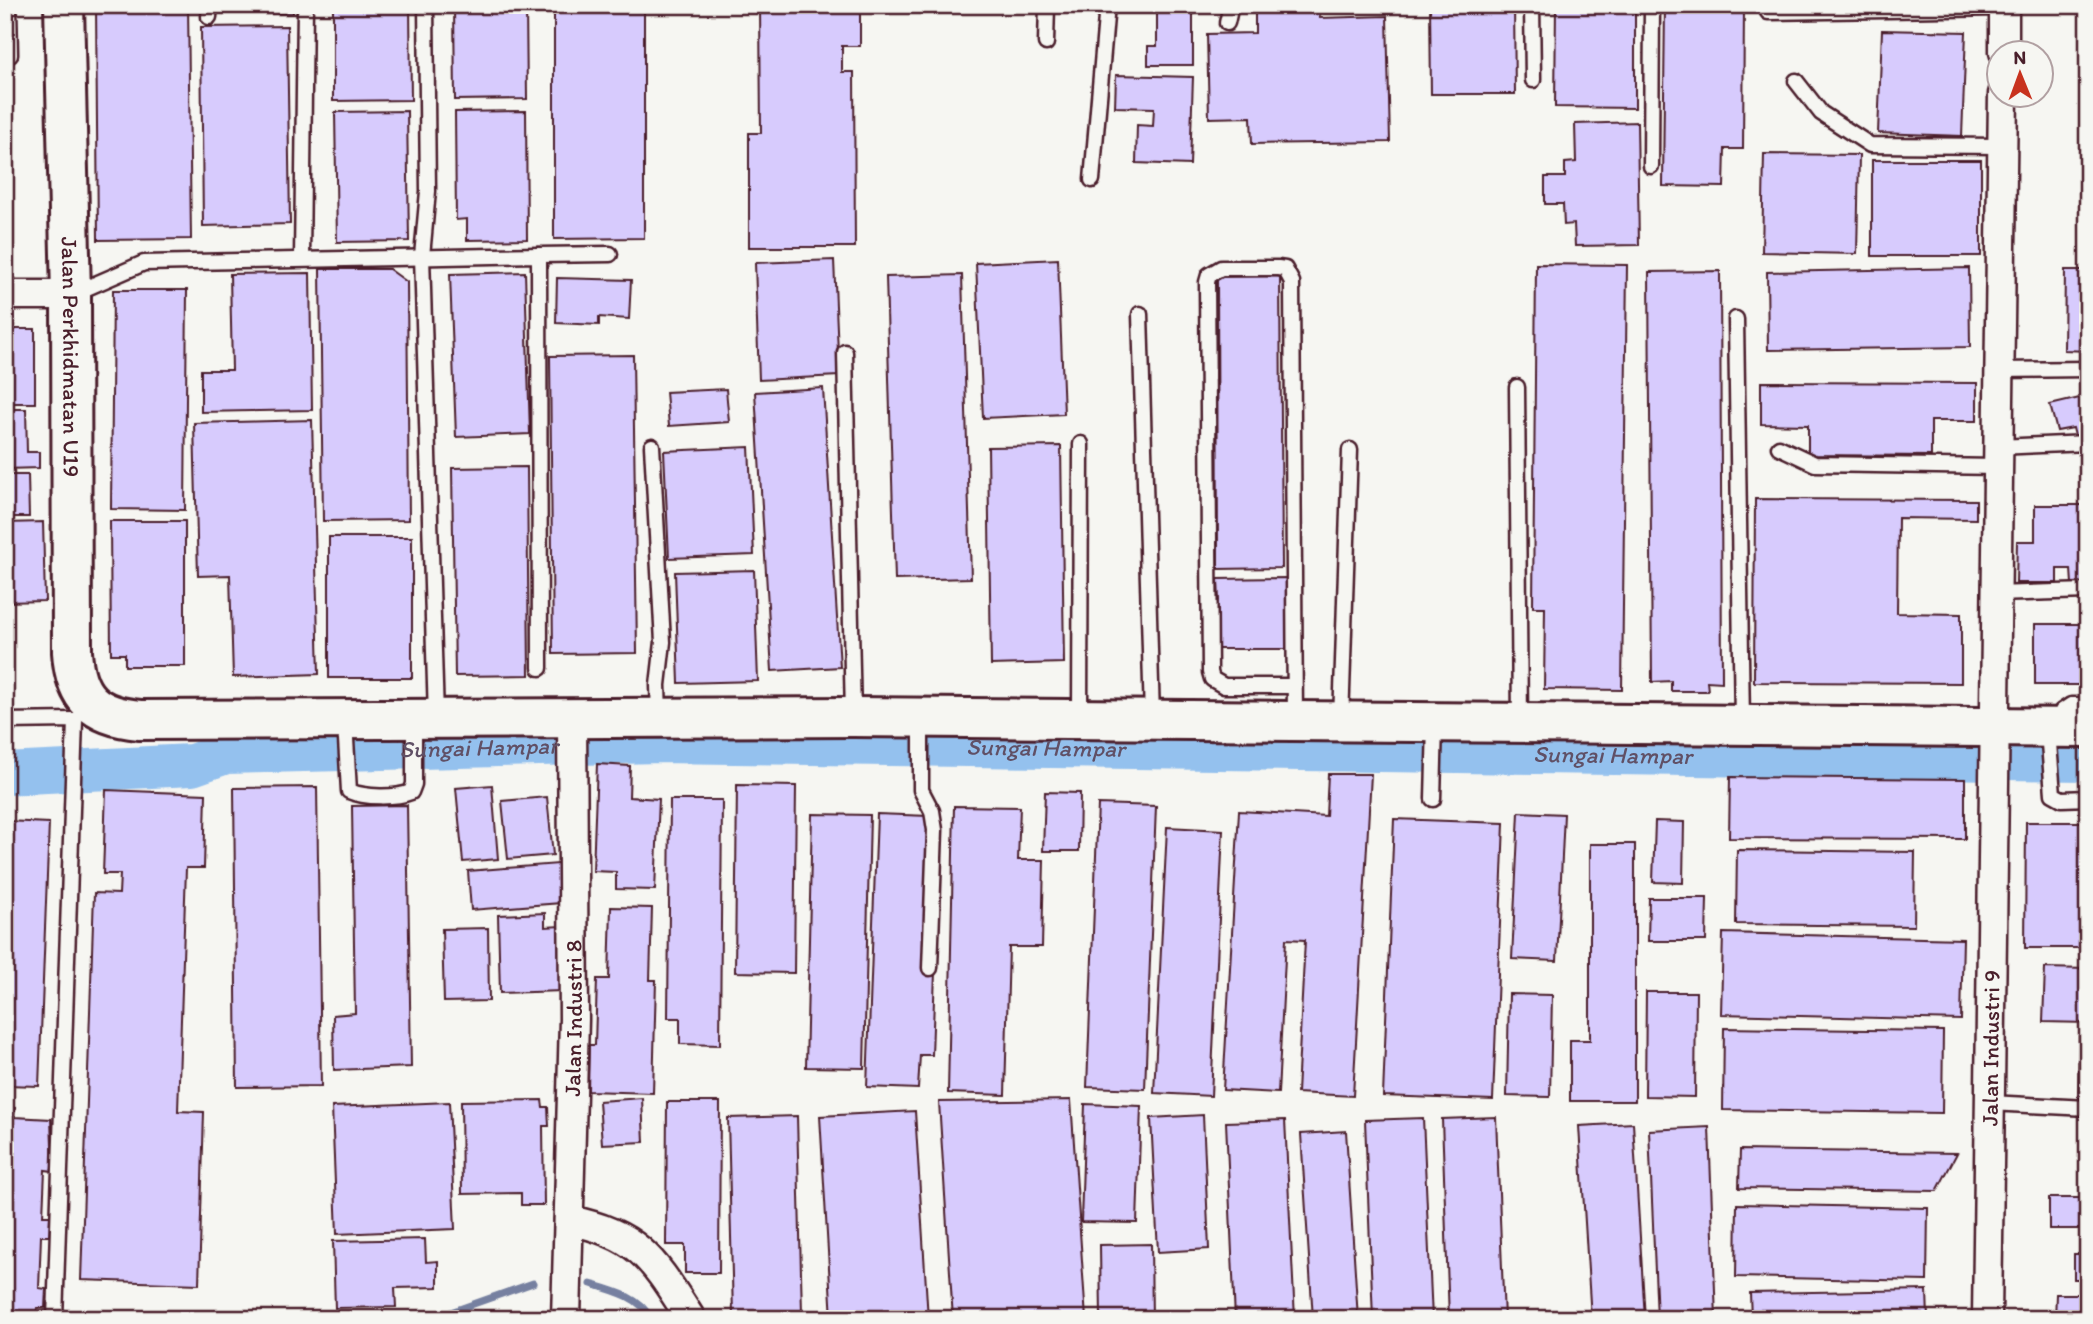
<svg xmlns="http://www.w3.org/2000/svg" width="2093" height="1324" font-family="Itim,sans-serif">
<rect width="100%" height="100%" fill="#f6f6f2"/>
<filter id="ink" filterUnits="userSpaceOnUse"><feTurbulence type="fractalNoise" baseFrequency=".0143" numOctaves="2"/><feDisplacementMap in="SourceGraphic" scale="14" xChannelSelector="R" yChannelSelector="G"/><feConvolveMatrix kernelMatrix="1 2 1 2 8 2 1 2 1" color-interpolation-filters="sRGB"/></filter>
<g filter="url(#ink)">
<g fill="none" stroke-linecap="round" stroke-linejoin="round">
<g stroke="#7680a0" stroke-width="7">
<path d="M591 1284C612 1290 641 1297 651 1319"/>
<polyline points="431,1319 533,1283"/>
</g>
<path stroke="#94c1ee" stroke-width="42" id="s1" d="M5 774 192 765 226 753 658 742 2088 760"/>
</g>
<g fill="#d7cbfd" stroke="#4a1f2b" stroke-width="2">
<polygon points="96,5 188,5 191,239 98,240"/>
<polygon points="225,5 293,5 293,13 225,14"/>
<polygon points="333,5 410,5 411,100 333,101"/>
<polygon points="454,5 526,5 527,99 455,100"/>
<polygon points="554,5 644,5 644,238 554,239"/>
<polygon points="760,5 860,5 860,46 842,46 842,72 854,72 855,247 749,247 749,133 761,133"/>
<polygon points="1157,5 1193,5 1193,65 1148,65 1148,46 1157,46"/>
<polygon points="1255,5 1319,5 1320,18 1387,16 1390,142 1252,144 1251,117 1209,118 1207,34 1255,33"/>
<polygon points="1430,5 1514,5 1515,94 1431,94"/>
<polygon points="1556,5 1635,5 1635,108 1555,107"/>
<polygon points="1665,5 1744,5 1743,149 1725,149 1724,187 1663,186"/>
<polygon points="287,26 290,224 203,226 201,27"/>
<polygon points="1882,30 1966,32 1962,136 1878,133"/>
<polygon points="1116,75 1193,77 1190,165 1136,163 1137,125 1153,126 1154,108 1115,107"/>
<polygon points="407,111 409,241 337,242 335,112"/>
<polygon points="526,111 527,239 467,240 467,219 456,220 455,112"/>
<polygon points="1637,122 1639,245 1575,246 1574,224 1564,225 1563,204 1545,204 1545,177 1565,177 1565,163 1576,162 1575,124"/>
<polygon points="1764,154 1859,155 1857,254 1762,252"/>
<rect x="1872" y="160" width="109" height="96"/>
<polygon points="1058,259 1064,414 983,418 976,263"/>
<polygon points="834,260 839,376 759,380 755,263"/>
<polygon points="1536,264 1627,265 1622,690 1544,689 1545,607 1533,607"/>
<polygon points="1969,268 1970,347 1768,350 1767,272"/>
<polygon points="320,269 389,269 407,282 409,520 323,521"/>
<polygon points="2065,270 2088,270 2088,351 2064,350"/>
<polygon points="1720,271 1722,682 1707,681 1708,691 1671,691 1671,681 1652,682 1649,272"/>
<polygon points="525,272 530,434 456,437 450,274"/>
<polygon points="310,273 312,410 201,412 201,370 232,370 230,274"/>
<polygon points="962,275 971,578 895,580 886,277"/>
<polygon points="1280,276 1282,568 1218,569 1217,277"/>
<polygon points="557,278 631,280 629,319 599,317 599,325 556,323"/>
<polygon points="113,290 187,290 185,510 111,509"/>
<rect x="5" y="329" width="30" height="74"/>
<polygon points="633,355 637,653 553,654 550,356"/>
<polygon points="1761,382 1977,383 1977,421 1931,421 1931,456 1808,455 1808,425 1761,424"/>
<polygon points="823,388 840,667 772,671 755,392"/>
<polygon points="726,389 729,422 669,426 666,392"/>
<polygon points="2088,396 2088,445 2078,448 2073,428 2057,431 2050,405"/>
<polygon points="5,409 26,409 27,452 39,452 39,468 5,469"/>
<polygon points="312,420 319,674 233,677 230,575 198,576 194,423"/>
<polygon points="1061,446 1064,663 991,665 988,447"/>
<polygon points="749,447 754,555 669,558 664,451"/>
<polygon points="527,467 529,675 455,676 452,468"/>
<polygon points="5,475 28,475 29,517 5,517"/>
<polygon points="1755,499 1976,500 1976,519 1898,518 1897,613 1961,614 1961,683 1754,682"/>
<polygon points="2035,505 2088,505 2088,584 2072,584 2071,569 2057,569 2057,583 2016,583 2017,541 2035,541"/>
<polygon points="110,521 185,521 185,666 125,666 125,654 111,654"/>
<polygon points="43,522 45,601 5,602 5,523"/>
<rect x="329" y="537" width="83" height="141"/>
<polygon points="754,570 758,681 679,683 675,572"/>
<polygon points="1288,578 1288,649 1216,649 1213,600 1219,600 1218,579"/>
<rect x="2035" y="624" width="53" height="61"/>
<polygon points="597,764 630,766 629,797 659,799 655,890 616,889 616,872 593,871"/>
<polygon points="1328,774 1371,774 1353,1096 1297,1093 1305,940 1286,939 1278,1093 1223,1090 1239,811 1326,816"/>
<polygon points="1730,777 1965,779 1965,839 1729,838"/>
<polygon points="492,785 498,859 463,862 456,788"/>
<polygon points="737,785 796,786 794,973 735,972"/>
<polygon points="317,787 321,1086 237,1087 234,788"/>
<polygon points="106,790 206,794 204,868 186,868 178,1111 204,1112 199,1284 81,1280 94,893 119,894 120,874 103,874"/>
<polygon points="1045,792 1080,793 1079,851 1043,851"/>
<polygon points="547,797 553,855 508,859 502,801"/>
<polygon points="670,800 722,800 720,1045 680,1044 680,1018 668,1018"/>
<polygon points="1098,804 1156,806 1145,1089 1087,1087"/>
<polygon points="407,805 411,1067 334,1070 333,1015 355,1013 352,806"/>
<polygon points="954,806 1020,807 1018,860 1044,860 1042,947 1009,947 1005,1095 948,1093"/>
<polygon points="1519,812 1564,814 1557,961 1512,959"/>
<polygon points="812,814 870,815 864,1068 806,1067"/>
<polygon points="877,814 929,816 923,971 935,972 932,1055 920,1055 918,1089 867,1087"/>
<polygon points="1394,819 1504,823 1493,1100 1383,1096"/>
<polygon points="5,821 49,823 39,1086 5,1085"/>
<polygon points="1655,821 1684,822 1683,883 1653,882"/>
<polygon points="2026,822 2088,822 2088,948 2025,948"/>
<polygon points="1167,827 1223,830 1211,1096 1154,1093"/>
<polygon points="1590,844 1635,844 1635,1101 1570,1101 1570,1040 1590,1040"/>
<polygon points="1737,850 1915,852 1914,926 1736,924"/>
<polygon points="558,864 561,903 471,910 468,871"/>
<polygon points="1649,898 1707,898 1706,941 1648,941"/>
<polygon points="611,907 652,908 650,980 656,980 653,1093 588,1091 589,1045 595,1045 597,979 609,979"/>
<polygon points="545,913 545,927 561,926 563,991 500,993 498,915"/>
<polygon points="488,928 489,1001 444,1002 442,929"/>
<polygon points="1723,933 1963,939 1961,1020 1721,1014"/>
<polygon points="2045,968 2088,969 2088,1023 2043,1022"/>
<polygon points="1646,992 1696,992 1695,1097 1645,1096"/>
<polygon points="1509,994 1552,995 1550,1097 1507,1096"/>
<polygon points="1724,1028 1943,1031 1942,1113 1723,1110"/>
<polygon points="2079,1036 2088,1036 2088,1098 2078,1098"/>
<polygon points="642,1098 644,1142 602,1144 599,1101"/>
<polygon points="542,1100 543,1107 548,1107 549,1126 543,1126 544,1205 521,1205 521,1193 462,1194 461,1101"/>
<polygon points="1071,1100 1086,1319 953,1319 939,1102"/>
<polygon points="449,1102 455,1229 337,1234 332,1107"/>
<polygon points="667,1102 720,1102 719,1273 685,1273 685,1245 666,1245"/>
<polygon points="1085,1104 1141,1106 1137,1223 1081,1222"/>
<polygon points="5,1107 15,1108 14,1117 51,1119 53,1171 45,1170 43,1216 50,1216 49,1236 41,1236 39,1288 46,1289 45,1308 37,1308 36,1319 5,1319"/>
<polygon points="915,1111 928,1319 832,1319 820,1116"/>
<polygon points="1203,1115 1209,1249 1158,1252 1151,1118"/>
<polygon points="797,1116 802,1313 733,1315 728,1118"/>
<polygon points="1496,1117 1504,1319 1449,1319 1442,1119"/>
<polygon points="1423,1118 1432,1319 1373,1319 1365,1120"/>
<polygon points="1285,1120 1295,1319 1235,1319 1226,1122"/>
<polygon points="1633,1123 1645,1319 1591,1319 1579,1126"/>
<polygon points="1709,1127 1716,1319 1657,1319 1649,1130"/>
<polygon points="1346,1131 1358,1319 1313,1319 1301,1134"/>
<polygon points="1740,1150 1957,1153 1937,1191 1739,1188"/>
<rect x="2049" y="1198" width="39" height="31"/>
<polygon points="1737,1204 1928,1208 1927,1281 1736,1277"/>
<polygon points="425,1239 426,1262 438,1261 438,1287 395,1288 396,1307 335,1308 333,1241"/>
<polygon points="1151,1244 1152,1319 1101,1319 1100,1245"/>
<rect x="2074" y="1254" width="14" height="25"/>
<polygon points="1927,1290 1928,1319 1751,1319 1750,1293"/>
<polygon points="2056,1294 2088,1294 2088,1319 2055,1319"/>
</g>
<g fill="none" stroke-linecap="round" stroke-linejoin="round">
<defs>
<g id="lane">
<polyline points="426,5 428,191 422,256 436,717"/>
<polyline points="1532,5 1533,80"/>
<polyline points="1768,12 2004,8"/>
<polyline points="209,17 210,5"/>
<polyline points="1227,23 1231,5"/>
<polyline points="1046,43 1047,5"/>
<polyline points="5,55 10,55 9,5"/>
<polyline points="1796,81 1821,113 1870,145 2002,146"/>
<polyline points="1651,166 1652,5"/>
<polyline points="1092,180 1107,5"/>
<polyline points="539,255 610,254"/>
<polyline points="302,259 305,5"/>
<polyline points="75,293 144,263 539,255 540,668"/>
<polyline points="1140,314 1152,717"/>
<polyline points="1736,319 1742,723"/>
<polyline points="845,352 853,716"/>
<polyline points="1999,370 2088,369"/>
<polyline points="1517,387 1520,722"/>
<polyline points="652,446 663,642 658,685 659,716"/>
<polyline points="1779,447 1815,464 1997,467"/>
<polyline points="1998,447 2088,443"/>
<polyline points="1996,594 2088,591"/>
<polyline points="1295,686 1224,686 1212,679 1210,672 1207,282 1209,275 1221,268 1278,268 1285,269 1292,282 1295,720"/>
<polyline points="1080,717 1081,444"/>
<polyline points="921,720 921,790 932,811 935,830 930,968"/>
<polyline points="5,721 75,720 55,1319"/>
<polyline points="1341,721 1350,450"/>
<path d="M345 722 349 791C365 798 396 798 411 792L414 784V721"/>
<polyline points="2060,726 2062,711 2071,705 2088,705"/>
<polyline points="2048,731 2053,794 2062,799 2088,798"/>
<polyline points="1433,799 1435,724"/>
<polyline points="1990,1103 2088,1108"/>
</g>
<g id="street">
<polyline points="2004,52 2004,5"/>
<polyline points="5,295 71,295"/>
<path d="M569 1220C641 1235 653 1260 691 1319"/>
<path id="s2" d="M566 1319 574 1019 572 719"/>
<path id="s3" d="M1987 1319 2003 94"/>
</g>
<g id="secondary">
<path id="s4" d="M64 5 71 295 72 652C75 698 94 716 140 720L853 717 2088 728"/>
</g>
</defs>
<use href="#lane" stroke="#4a1f2b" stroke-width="19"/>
<use href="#street" stroke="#4a1f2b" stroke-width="33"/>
<use href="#secondary" stroke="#4a1f2b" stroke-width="44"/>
<use href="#lane" stroke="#f6f6f2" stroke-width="14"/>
<use href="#street" stroke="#f6f6f2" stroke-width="28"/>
<use href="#secondary" stroke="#f6f6f2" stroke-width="38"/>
</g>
</g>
<g text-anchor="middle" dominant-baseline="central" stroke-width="5" stroke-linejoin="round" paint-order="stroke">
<g font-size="23" fill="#4a1f2b" stroke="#f6f6f2">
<text stroke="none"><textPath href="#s4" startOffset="352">Jalan Perkhidmatan U19</textPath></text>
<text stroke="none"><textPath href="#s2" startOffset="301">Jalan Industri 8</textPath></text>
<text stroke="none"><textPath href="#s3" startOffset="271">Jalan Industri 9</textPath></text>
</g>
<g font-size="24" font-style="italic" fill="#605066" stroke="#f6f6f2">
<text stroke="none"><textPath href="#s1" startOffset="476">Sungai Hampar</textPath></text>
<text stroke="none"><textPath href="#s1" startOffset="1043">Sungai Hampar</textPath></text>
<text stroke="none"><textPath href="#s1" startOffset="1610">Sungai Hampar</textPath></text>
</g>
</g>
<rect width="2093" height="1324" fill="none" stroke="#f6f6f2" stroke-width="28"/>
<rect x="14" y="14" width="2065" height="1296" fill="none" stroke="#4a1f2b" stroke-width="2.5" filter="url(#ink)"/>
<g transform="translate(2020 74) rotate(359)"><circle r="33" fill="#f6f6f2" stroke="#b1a0a2" stroke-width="2"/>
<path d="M0-5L12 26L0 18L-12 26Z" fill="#c8321e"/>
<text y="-10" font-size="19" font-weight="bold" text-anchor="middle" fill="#4a1f2b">N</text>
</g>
</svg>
